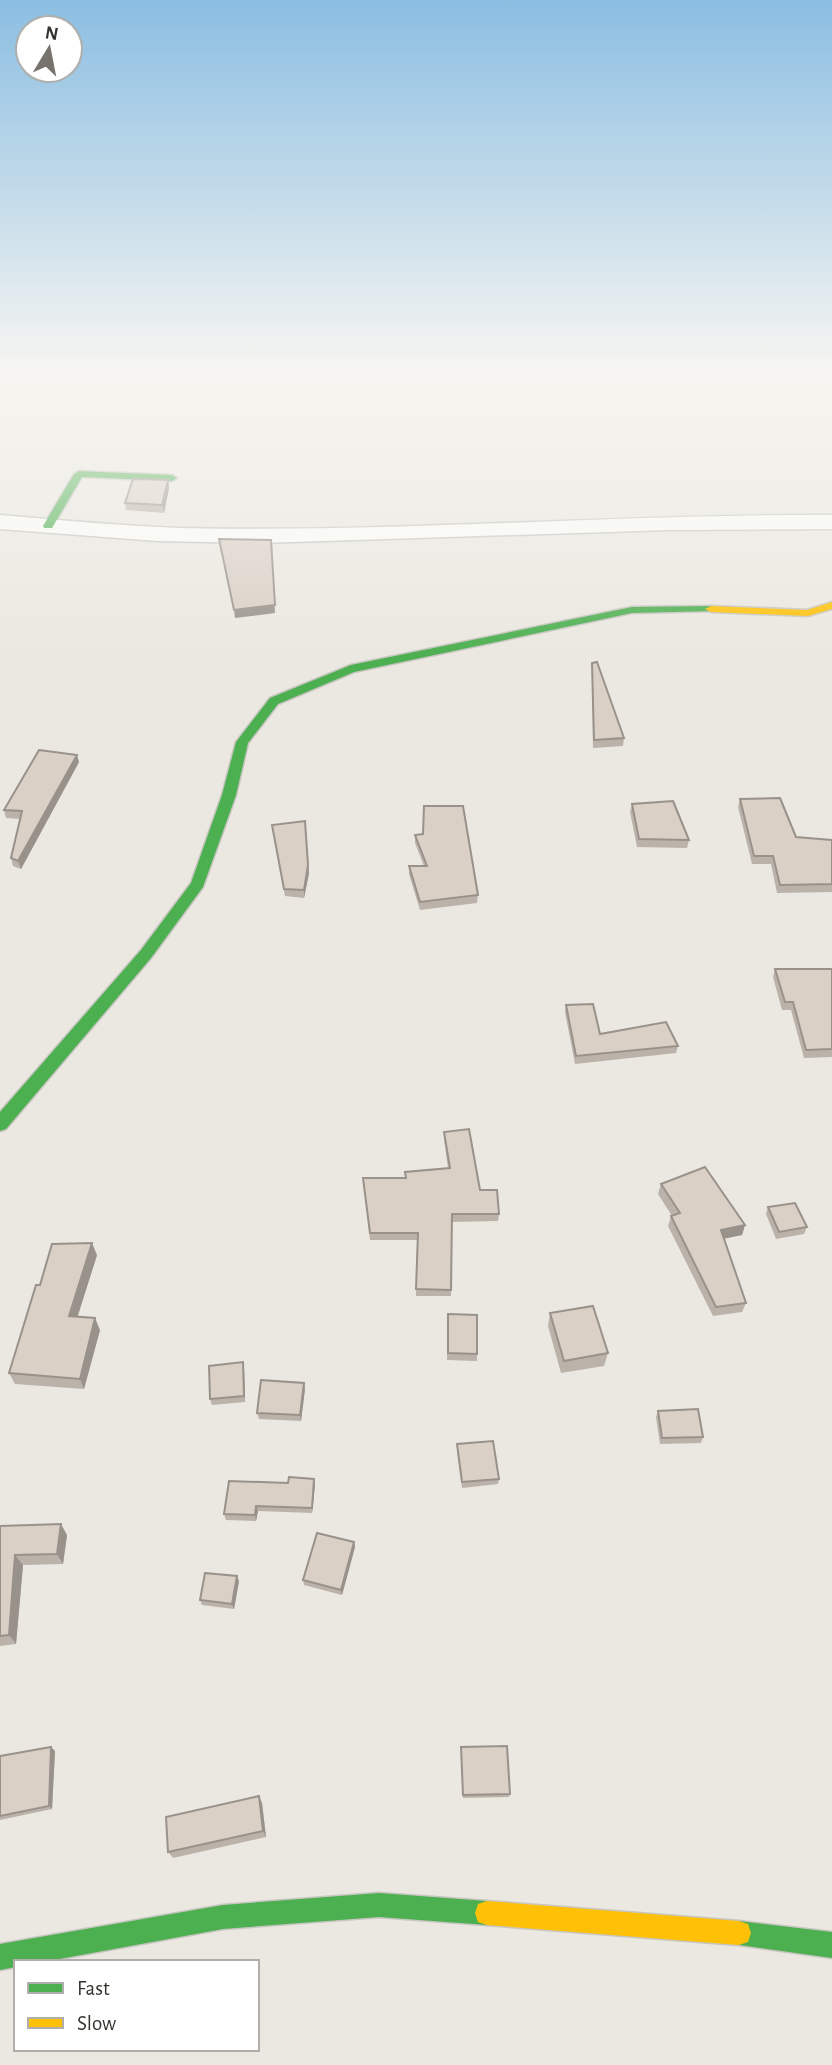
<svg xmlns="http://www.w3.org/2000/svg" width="832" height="2065" font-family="'Alegreya Sans',sans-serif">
<rect width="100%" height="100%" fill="#eae8e0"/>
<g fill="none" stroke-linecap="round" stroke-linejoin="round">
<defs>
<path id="street" d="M0 515C60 520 120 526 180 528 397 533 615 514 832 515V529L669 530 261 543 158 541 0 529Z"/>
<g id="fast">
<polygon points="79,471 172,475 177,478 172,481 82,477 52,528 44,528 43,526 74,474"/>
<polygon points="711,606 715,607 715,611 632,613 354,672 278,704 248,743 236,795 203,887 151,958 6,1129 0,1131 0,1112 141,950 191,883 222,795 236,742 270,698 351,665 632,607"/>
<polygon points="379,1893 487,1901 496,1904 499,1913 496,1922 487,1925 379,1917 223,1929 43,1962 16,1962 16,1967 0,1970 0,1944 223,1905"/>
<polygon points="739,1921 832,1932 832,1958 739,1945 730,1942 727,1933 730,1924"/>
</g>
<g id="slow">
<polygon points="832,602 832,609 808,616 711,612 705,609 711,606 807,610"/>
<polygon points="487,1901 739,1921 748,1924 751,1933 748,1942 739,1945 487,1925 478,1922 475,1913 478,1904"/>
</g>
</defs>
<use href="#street" stroke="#c8c6c0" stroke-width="3"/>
<use href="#fast" stroke="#c8c6c0" stroke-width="3"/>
<use href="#slow" stroke="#c8c6c0" stroke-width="3"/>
<use href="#street" fill="#fcfcfa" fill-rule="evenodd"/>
<use href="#fast" fill="#4caf50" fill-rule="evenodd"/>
<use href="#slow" fill="#ffc107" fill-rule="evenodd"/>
</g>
<g fill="#bbb3aa">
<polygon points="168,480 169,488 164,513 126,510 125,503"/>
<polygon points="592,663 624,738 623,746 593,748 592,671"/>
<polygon points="79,762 21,869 13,866 11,858 20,819 6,818 4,810"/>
<polygon points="740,799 796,837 832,840 832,892 777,893 771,864 752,864 738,807"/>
<polygon points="632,804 689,840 687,848 637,847 630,812"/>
<polygon points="305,821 309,873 304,898 285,896 272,825"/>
<polygon points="423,834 478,895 477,903 420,910 409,874 409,866 424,866 415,843 415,835"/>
<polygon points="775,969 832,969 832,1057 804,1058 791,1010 782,1010 773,977"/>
<polygon points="566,1005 600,1034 678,1046 676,1053 575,1064 565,1012"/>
<polygon points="444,1132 480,1190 499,1214 498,1221 452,1222 451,1296 416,1296 417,1240 370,1240 363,1178 405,1178 405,1172 448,1168 444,1139"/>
<polygon points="661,1184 745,1225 742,1235 724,1238 746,1303 742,1312 713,1316 668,1226 671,1216 672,1216 658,1194"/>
<polygon points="768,1207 807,1227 804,1234 776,1239 766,1214"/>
<polygon points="97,1255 77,1317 100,1330 84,1389 15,1384 9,1373 40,1285"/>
<polygon points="550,1313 608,1353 604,1366 561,1373 548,1326"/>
<polygon points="448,1314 477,1354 477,1361 447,1360"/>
<polygon points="243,1362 244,1368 245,1402 212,1405 210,1399"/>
<polygon points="305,1389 301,1421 259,1419 257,1413"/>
<polygon points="658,1411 703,1437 701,1443 660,1444 656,1417"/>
<polygon points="457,1444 499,1479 498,1484 462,1488 457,1450"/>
<polygon points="314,1479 315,1485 312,1513 258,1511 256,1521 226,1520 224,1514 288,1483"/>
<polygon points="0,1526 67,1535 63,1564 23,1565 16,1644 0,1646"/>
<polygon points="354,1542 355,1547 342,1595 304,1585 303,1580"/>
<polygon points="239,1581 234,1609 202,1605 200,1600"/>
<polygon points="461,1747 510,1794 509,1797 463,1798"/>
<polygon points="55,1751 52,1809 0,1820 0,1756"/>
<polygon points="262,1803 266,1837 173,1858 168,1852"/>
</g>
<g fill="#99928b">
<polygon points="168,480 169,488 164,513 162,505"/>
<polygon points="271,540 275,613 235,618 234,610"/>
<polygon points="77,755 79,762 21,869 18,861"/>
<polygon points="308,865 309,873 304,898 304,890"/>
<polygon points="745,1225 742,1235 718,1240 721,1230"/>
<polygon points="92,1243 97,1255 74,1328 69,1316"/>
<polygon points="95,1318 100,1330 84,1389 80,1379"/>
<polygon points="243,1362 244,1368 245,1402 244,1396"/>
<polygon points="304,1383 305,1389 301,1421 300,1415"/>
<polygon points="314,1479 315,1485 312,1513 312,1508"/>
<polygon points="256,1506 258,1511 256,1521 255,1515"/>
<polygon points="61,1524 67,1535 63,1564 57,1554"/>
<polygon points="354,1542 355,1547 342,1595 341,1590"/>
<polygon points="15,1555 23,1565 16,1644 9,1635"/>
<polygon points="237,1576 239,1581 234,1609 232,1604"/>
<polygon points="51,1747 55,1751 52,1809 49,1806"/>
<polygon points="259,1796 262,1803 266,1837 263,1831"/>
</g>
<g fill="#dad0c6" stroke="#99928b" stroke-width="2">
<polygon points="133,479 168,480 162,505 125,503"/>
<polygon points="219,539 271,540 275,605 234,610"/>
<polygon points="597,662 624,738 594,740 592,663"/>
<polygon points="39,750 77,755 18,861 11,858 22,811 4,810"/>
<polygon points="780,798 796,837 832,840 832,884 780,885 773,856 754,856 740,799"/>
<polygon points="673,801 689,840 639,839 632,804"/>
<polygon points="424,806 463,806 478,895 420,902 409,866 427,866 415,835 423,834"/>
<polygon points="305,821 308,865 304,890 284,889 272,825"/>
<polygon points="775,969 832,969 832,1049 806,1050 793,1002 785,1002"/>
<polygon points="593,1004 600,1034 666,1022 678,1046 576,1056 566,1005"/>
<polygon points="469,1129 480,1190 497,1190 499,1214 452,1214 451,1290 416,1289 418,1233 370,1233 363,1178 406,1178 405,1172 450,1168 444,1132"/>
<polygon points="705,1167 745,1225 721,1230 746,1303 716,1307 671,1216 680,1213 661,1184"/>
<polygon points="795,1203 807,1227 779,1232 768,1207"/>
<polygon points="92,1243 69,1316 95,1318 80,1379 9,1373 36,1285 40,1285 52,1244"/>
<polygon points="593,1306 608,1353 564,1361 550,1313"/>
<polygon points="448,1314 477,1315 477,1354 448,1353"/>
<polygon points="243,1362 244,1396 210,1399 209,1366"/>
<polygon points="261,1380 304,1383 300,1415 257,1413"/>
<polygon points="698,1409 703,1437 662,1438 658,1411"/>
<polygon points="493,1441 499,1479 462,1482 457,1444"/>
<polygon points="289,1477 314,1479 312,1508 256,1506 255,1515 224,1514 229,1481 288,1483"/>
<polygon points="61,1524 57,1554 15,1555 9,1635 0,1636 0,1526"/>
<polygon points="317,1533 354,1542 341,1590 303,1580"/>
<polygon points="205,1573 237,1576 232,1604 200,1600"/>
<polygon points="507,1746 510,1794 463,1795 461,1747"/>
<polygon points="51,1747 49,1806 0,1816 0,1756"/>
<polygon points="259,1796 263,1831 168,1852 166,1817"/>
</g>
<linearGradient id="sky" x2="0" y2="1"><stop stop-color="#8bbee2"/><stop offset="0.56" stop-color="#f6f5f1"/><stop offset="1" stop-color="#f6f5f1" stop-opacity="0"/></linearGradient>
<rect width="832" height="657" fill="url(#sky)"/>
<rect x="14" y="1960" width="245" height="91" fill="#ffffff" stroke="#afaeab" stroke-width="2"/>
<rect x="28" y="1983" width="35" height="10" fill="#4caf50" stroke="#afaeab" stroke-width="2"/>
<text x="77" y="1995" font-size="21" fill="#36342e">Fast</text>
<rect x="28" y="2018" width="35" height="10" fill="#ffc107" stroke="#afaeab" stroke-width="2"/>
<text x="77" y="2030" font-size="21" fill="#36342e">Slow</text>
<g transform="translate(49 49) rotate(10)"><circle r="33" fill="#ffffff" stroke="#afaeab" stroke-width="2"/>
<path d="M0-5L12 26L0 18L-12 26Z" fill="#75736c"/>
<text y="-10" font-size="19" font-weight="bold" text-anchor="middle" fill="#36342e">N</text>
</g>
</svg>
